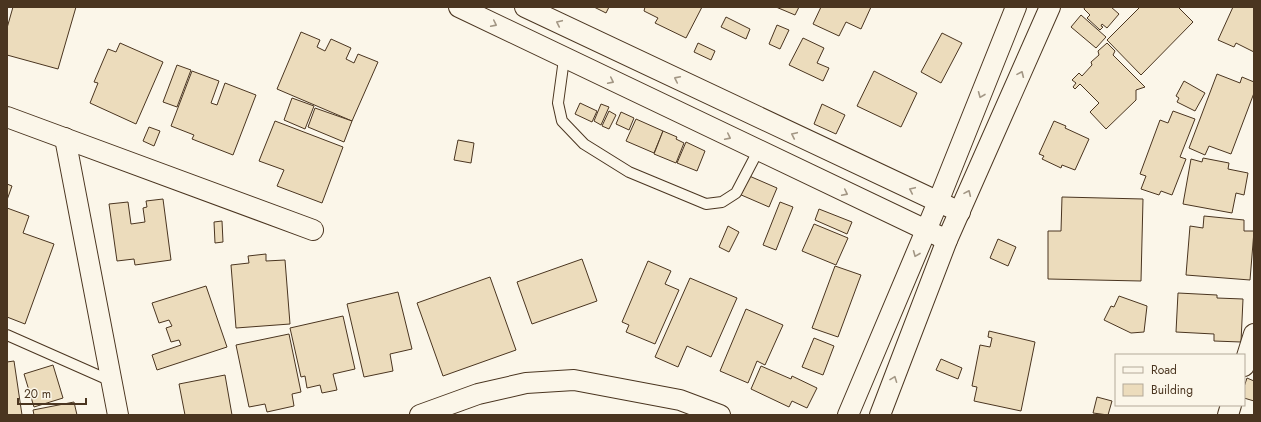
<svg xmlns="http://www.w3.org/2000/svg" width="1261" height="422" font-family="Jost,sans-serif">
<rect width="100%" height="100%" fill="#fbf6e9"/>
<g fill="#ecdcbc" stroke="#4a3520">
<polygon points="13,7 76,7 58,69 7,55 7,28"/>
<polygon points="594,7 609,7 606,13"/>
<polygon points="645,7 702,7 686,38 655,23 658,18 644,11"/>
<polygon points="776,7 799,7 795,15"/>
<polygon points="821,7 871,7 861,29 846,22 839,36 813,24"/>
<polygon points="1085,7 1111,7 1119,14 1107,28 1102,24 1101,26 1103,27 1100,30 1087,18 1090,15 1084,9"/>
<polygon points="1140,7 1178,7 1193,22 1141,75 1107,40"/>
<polygon points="1233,7 1254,7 1254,52 1236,43 1234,47 1218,40"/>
<polygon points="1081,15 1106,37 1096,48 1071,27"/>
<polygon points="726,17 750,29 746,39 721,27"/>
<polygon points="777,25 789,30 780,49 769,44"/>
<polygon points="301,32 320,40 317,47 325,51 331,39 351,48 346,59 354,63 358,54 378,62 352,121 277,89"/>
<polygon points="942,33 962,43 941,83 921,72"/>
<polygon points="803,38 824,48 817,63 829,68 823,81 789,65"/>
<polygon points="120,43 163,62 136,124 90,103 98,83 94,82 108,49 116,52"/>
<polygon points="698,43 715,51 711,60 694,52"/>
<polygon points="1107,43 1115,51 1113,55 1145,87 1136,90 1136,100 1106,129 1090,112 1099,103 1080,84 1075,89 1073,87 1076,83 1072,80 1079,73 1082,76 1092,65 1091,62 1099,55 1098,51"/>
<polygon points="177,65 191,70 177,107 163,102"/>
<polygon points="192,71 219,81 211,103 217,105 225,83 256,95 233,155 192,139 194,135 171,126"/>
<polygon points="874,71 917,93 901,127 857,106"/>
<polygon points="1217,74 1240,83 1242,77 1254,82 1254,93 1231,154 1209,146 1205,155 1189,148"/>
<polygon points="1184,81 1205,93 1195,111 1177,102 1179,98 1176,96"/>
<polygon points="292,98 314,106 305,129 284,120"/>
<polygon points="580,103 597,111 592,122 575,114"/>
<polygon points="601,104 609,107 601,125 594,121"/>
<polygon points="822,104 845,115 836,134 814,124"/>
<polygon points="315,108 352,121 344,142 308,127"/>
<polygon points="609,111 616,115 609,129 602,126"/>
<polygon points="1173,111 1195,119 1180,157 1186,159 1172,195 1161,191 1159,195 1141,189 1146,176 1140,174 1160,120 1168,123"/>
<polygon points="621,112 634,118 629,130 616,124"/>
<polygon points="636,119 663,131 654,153 626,141"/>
<polygon points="275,121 343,147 322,203 277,186 284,170 259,161"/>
<polygon points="1054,121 1066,126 1065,128 1089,139 1075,170 1062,165 1061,168 1042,159 1044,156 1039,154"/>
<polygon points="149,127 160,131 154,146 143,141"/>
<polygon points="663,131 677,137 676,139 684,143 676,163 654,154"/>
<polygon points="458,140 474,143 471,163 454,160"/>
<polygon points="686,142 705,151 697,171 677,163"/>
<polygon points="1203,158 1229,163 1228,169 1248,173 1244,195 1236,193 1232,213 1183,204 1191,159 1202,162"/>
<polygon points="747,175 777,188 769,207 739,194"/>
<polygon points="7,184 12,186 7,200"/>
<polygon points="1062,197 1143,199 1141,281 1048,279 1048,231 1061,231"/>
<polygon points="163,199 171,260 135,265 134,259 117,261 109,204 128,202 131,224 145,222 143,208 147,207 146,201"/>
<polygon points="780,202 793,207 776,250 763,245"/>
<polygon points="7,208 29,216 23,233 54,244 25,324 7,317"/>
<polygon points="819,209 852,222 847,234 815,220"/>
<polygon points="1204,216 1244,220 1244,231 1254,231 1250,280 1186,275 1190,226 1203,228"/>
<polygon points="222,221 223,242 215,243 214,222"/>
<polygon points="814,224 848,238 836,265 802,251"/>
<polygon points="728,226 739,232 729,252 719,247"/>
<polygon points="998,239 1016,247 1008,266 990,258"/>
<polygon points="266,254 266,261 285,260 290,324 236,328 231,265 249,263 248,256"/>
<polygon points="582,259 597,301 532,324 517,282"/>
<polygon points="648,261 671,271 665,284 679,290 655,344 626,332 629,325 622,322"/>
<polygon points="835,266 861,275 838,337 812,328"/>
<polygon points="490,277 516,350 443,376 417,303"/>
<polygon points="690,278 737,298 711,357 687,346 678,367 655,357"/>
<polygon points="206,286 227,347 157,370 152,355 181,345 179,340 171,342 166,328 172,326 169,320 159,323 152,303"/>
<polygon points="398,292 412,349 390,354 393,371 364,377 347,304"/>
<polygon points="1178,293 1217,295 1217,298 1243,299 1241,342 1214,341 1214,334 1176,332"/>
<polygon points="1119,296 1147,306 1144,332 1131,333 1104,320 1111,306 1114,307"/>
<polygon points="746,309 783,325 765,365 757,361 748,383 720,371"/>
<polygon points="343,316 355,369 333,374 337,390 322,393 320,385 307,388 305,376 301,377 290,328"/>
<polygon points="989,331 1035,342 1021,411 974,401 977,387 972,386 980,345 990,347 992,338 988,337"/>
<polygon points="289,334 301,392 292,394 294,406 267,412 265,404 249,407 236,345"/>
<polygon points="814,338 834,346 823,375 802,367"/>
<polygon points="941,359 962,368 958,379 936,370"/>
<polygon points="14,361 22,415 7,415 7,362"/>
<polygon points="53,365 63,398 34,407 24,374"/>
<polygon points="761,366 791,379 792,376 817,388 807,408 792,401 789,407 751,389"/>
<polygon points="225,375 232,415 185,415 179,384"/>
<polygon points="1247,378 1254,381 1254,401 1244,398 1244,387"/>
<polygon points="1097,397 1112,401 1108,415 1093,413"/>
<polygon points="74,402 77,415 34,415 33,410"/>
</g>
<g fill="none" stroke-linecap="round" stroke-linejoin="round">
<defs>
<g id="lane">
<polyline points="564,59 558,103 562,121 584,144 629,172 706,204 722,202 736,193 758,151"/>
<polyline points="7,335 111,381"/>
</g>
<g id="street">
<polyline points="459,7 947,240"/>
<polyline points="525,7 960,212"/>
<polyline points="7,117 313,230"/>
<polyline points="65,138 118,415"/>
<polyline points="1244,366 1254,334"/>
<polyline points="420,415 478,394 526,383 574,380 680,400 720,415"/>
<polyline points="848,415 938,202 1016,7"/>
<polyline points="880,415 947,240 1050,7"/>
<polyline points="1228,415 1231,405"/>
</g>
</defs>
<use href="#lane" stroke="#4a3520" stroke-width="12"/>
<use href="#street" stroke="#4a3520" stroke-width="22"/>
<use href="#lane" stroke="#fbf6e9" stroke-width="10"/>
<use href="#street" stroke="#fbf6e9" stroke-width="20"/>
</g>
<defs><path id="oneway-chevron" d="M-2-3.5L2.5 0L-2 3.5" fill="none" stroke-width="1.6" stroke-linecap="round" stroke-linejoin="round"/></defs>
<g stroke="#a29684">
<use href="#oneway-chevron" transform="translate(559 23) rotate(-155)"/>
<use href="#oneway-chevron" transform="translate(494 24) rotate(26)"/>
<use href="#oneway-chevron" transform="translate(1021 74) rotate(-66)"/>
<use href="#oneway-chevron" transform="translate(677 79) rotate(-154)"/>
<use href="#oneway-chevron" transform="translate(611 81) rotate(26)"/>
<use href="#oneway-chevron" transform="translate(981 95) rotate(112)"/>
<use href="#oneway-chevron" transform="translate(794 135) rotate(-155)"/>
<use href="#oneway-chevron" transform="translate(728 137) rotate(26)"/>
<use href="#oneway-chevron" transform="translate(912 190) rotate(-155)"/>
<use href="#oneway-chevron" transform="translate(845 193) rotate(26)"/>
<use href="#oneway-chevron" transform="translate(968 193) rotate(-66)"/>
<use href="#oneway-chevron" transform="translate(916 254) rotate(112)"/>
<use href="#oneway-chevron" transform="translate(894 379) rotate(-69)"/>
</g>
<rect width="1261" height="422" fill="none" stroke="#4a3520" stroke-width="16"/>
<rect x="1115" y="354" width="130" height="52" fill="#fbf6e9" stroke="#b4a999"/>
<rect x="1123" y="367" width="20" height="6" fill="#fbf6e9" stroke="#b4a999"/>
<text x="1151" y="374" font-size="12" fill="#4a3520">Road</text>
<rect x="1123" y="384" width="20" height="12" fill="#ecdcbc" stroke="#b4a999"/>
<text x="1151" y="394" font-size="12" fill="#4a3520">Building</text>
<path d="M18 398v6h68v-6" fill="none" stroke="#4a3520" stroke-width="2"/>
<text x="24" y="398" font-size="12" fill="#4a3520" stroke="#fbf6e9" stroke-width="3" paint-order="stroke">20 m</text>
</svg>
